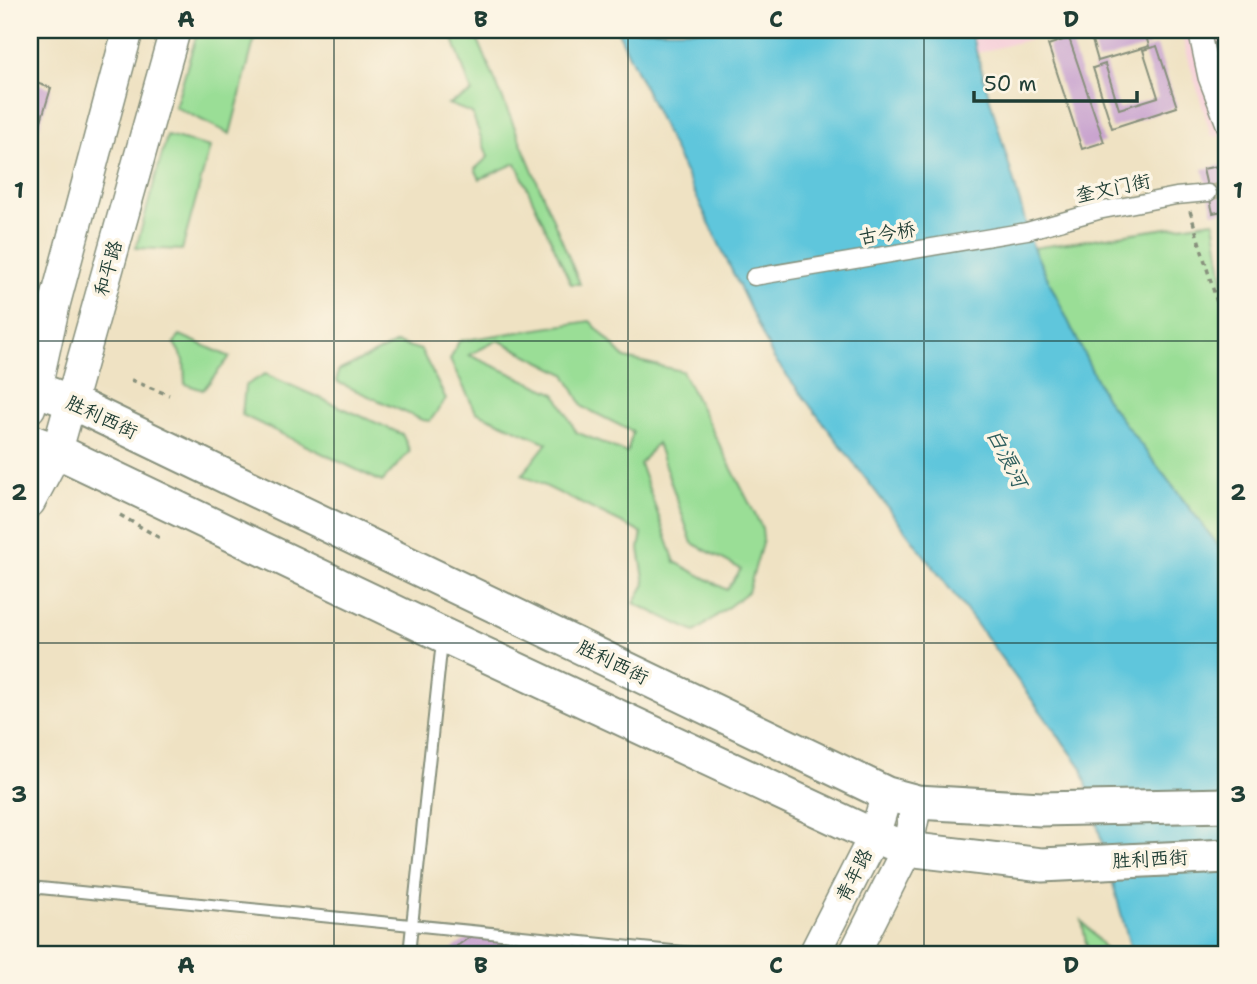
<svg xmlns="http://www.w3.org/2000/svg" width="1257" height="984" font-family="'Shantell Sans','LXGW WenKai TC',sans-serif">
<rect width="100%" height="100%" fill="#fcf5e5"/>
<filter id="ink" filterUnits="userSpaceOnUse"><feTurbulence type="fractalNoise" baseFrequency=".0143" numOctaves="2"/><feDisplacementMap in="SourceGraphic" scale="14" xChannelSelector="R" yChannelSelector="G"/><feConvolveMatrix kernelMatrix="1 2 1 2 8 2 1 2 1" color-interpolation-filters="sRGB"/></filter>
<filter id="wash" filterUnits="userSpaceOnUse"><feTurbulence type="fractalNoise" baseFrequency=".00686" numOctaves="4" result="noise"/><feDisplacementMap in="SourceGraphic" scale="28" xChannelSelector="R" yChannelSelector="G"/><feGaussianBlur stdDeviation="1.57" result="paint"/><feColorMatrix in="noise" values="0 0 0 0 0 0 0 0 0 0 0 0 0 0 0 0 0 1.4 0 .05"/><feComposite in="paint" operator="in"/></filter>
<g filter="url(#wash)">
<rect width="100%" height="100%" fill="#efe2c3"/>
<g fill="#f6cfd9">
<polygon points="970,30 1066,30 977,53"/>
<polygon points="1180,30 1227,30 1227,137 1211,136"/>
</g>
<g fill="#9ade96" stroke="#5c8e65" stroke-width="2" fill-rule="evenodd">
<polygon points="198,30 242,30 256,33 230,134 175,107"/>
<polygon points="450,30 474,30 580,284 571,284 516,163 480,179 475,169 488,157 472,113 448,104 472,93"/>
<polygon points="167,136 210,147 182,250 136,248"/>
<polygon points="1214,221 1227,305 1227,557 1105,398 1033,248"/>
<path d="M590 321 625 358 682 371 762 528 763 540 748 592 695 632 634 603 645 584 639 549 642 533 522 475 547 443 476 412 450 360 459 341ZM498 340 565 374 583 407 633 432 627 453 576 432 556 394 469 355ZM657 443 692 543 741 569 727 590 675 562 640 464Z"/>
<polygon points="180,335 230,357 203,390 185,384 184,360 174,343"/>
<polygon points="397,343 421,350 446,399 430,421 422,420 337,382 338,371"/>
<polygon points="265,374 402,434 410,451 382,482 242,415 245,386"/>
<polygon points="1082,921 1110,954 1088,954"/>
</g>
<polygon fill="#5fc6dc" stroke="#3f8288" stroke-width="2" points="617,30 970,30 1033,248 1105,398 1227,557 1227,954 1132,954 1082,768 972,618 773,357"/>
<g id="blocks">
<g fill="#c9a4cf">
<polygon points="1089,30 1144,30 1149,46 1098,61"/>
<polygon points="1069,38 1104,142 1082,149 1048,45"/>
<polygon points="1157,46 1177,107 1112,128 1093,68 1105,64 1119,109 1158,97 1143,50"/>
<polygon points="30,81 51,88 30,157"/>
<polygon points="1227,164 1227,210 1213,213 1203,169"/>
<polygon points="473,935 645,952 645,954 445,954"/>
</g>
</g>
</g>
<g filter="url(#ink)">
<use href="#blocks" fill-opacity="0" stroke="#87907c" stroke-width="2"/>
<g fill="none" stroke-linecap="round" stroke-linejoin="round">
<polyline stroke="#c5c1a6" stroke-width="16" stroke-dasharray="16 8" stroke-linecap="butt" points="1208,193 1227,189"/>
<defs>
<g id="service">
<polyline points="30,887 702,954"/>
<polyline points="409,954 442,641"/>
</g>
<polyline id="pedestrian" points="754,277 1027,231 1098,211 1176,196 1208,193"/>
<polyline id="minor" points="1199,30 1209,77 1227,124"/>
<g id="secondary">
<polyline points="30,408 36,389 55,303 128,30"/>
<polyline points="30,502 57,451 175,30"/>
<polyline points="814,954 874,836 887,794"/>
<polyline points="854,954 907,849 917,802"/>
</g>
<g id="primary">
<polyline points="30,389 36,389 71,402 887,794 917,802 1041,809 1227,805"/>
<polyline points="30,441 57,451 443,635 874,836 907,849 1042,865 1227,856"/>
</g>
</defs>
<use href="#service" stroke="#87907c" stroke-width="14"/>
<use href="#pedestrian" stroke="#87907c" stroke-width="19"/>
<use href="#minor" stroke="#87907c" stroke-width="24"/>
<use href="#secondary" stroke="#87907c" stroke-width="33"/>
<use href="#primary" stroke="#87907c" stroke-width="37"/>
<g stroke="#87907c" stroke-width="3.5" stroke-dasharray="5 5" stroke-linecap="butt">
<polyline points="1190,211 1227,336"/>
<polyline points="131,380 169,395"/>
<polyline points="120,515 160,538"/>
</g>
<use href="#service" stroke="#fff" stroke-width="10"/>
<use href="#pedestrian" stroke="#fff" stroke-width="16"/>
<use href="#minor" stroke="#fff" stroke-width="21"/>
<use href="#secondary" stroke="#fff" stroke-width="30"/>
<use href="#primary" stroke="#fff" stroke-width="33"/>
</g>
</g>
<path fill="none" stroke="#1f3d34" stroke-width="2" stroke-opacity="0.55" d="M334 30V954M628 30V954M924 30V954M30 341H1227M30 643H1227"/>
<g text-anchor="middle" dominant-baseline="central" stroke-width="7" stroke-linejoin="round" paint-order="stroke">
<g font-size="19" fill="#1f3d34" stroke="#fcf5e5">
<text transform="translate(1113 188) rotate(-12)">奎文门街</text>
<text transform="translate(887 233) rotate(-9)">古今桥</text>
<text transform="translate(108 268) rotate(-74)">和平路</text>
<text transform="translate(102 417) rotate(25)">胜利西街</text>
<text transform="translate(613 662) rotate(26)">胜利西街</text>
<text transform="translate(1150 859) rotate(-3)">胜利西街</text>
<text transform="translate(854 875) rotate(-63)">青年路</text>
</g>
<g font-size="21" font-style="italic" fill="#2f5f5e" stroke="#fcf5e5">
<text transform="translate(1007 458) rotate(63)">白浪河</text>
</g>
</g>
<rect width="1257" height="984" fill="none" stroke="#fcf5e5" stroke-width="77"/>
<path d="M974 91v10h163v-10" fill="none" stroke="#1f3d34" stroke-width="3.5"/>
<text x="984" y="91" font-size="21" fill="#1f3d34" stroke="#fcf5e5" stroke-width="5" paint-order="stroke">50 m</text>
<rect x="38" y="38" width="1180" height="908" fill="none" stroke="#1f3d34" stroke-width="2.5"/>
<g font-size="23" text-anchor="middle" font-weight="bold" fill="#1f3d34">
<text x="186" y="27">A</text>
<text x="481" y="27">B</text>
<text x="776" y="27">C</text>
<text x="1071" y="27">D</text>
<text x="19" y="198">1</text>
<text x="1238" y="198">1</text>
<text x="19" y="500">2</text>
<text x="1238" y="500">2</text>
<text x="19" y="802">3</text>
<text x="1238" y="802">3</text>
<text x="186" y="973">A</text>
<text x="481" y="973">B</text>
<text x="776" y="973">C</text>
<text x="1071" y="973">D</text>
</g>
</svg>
